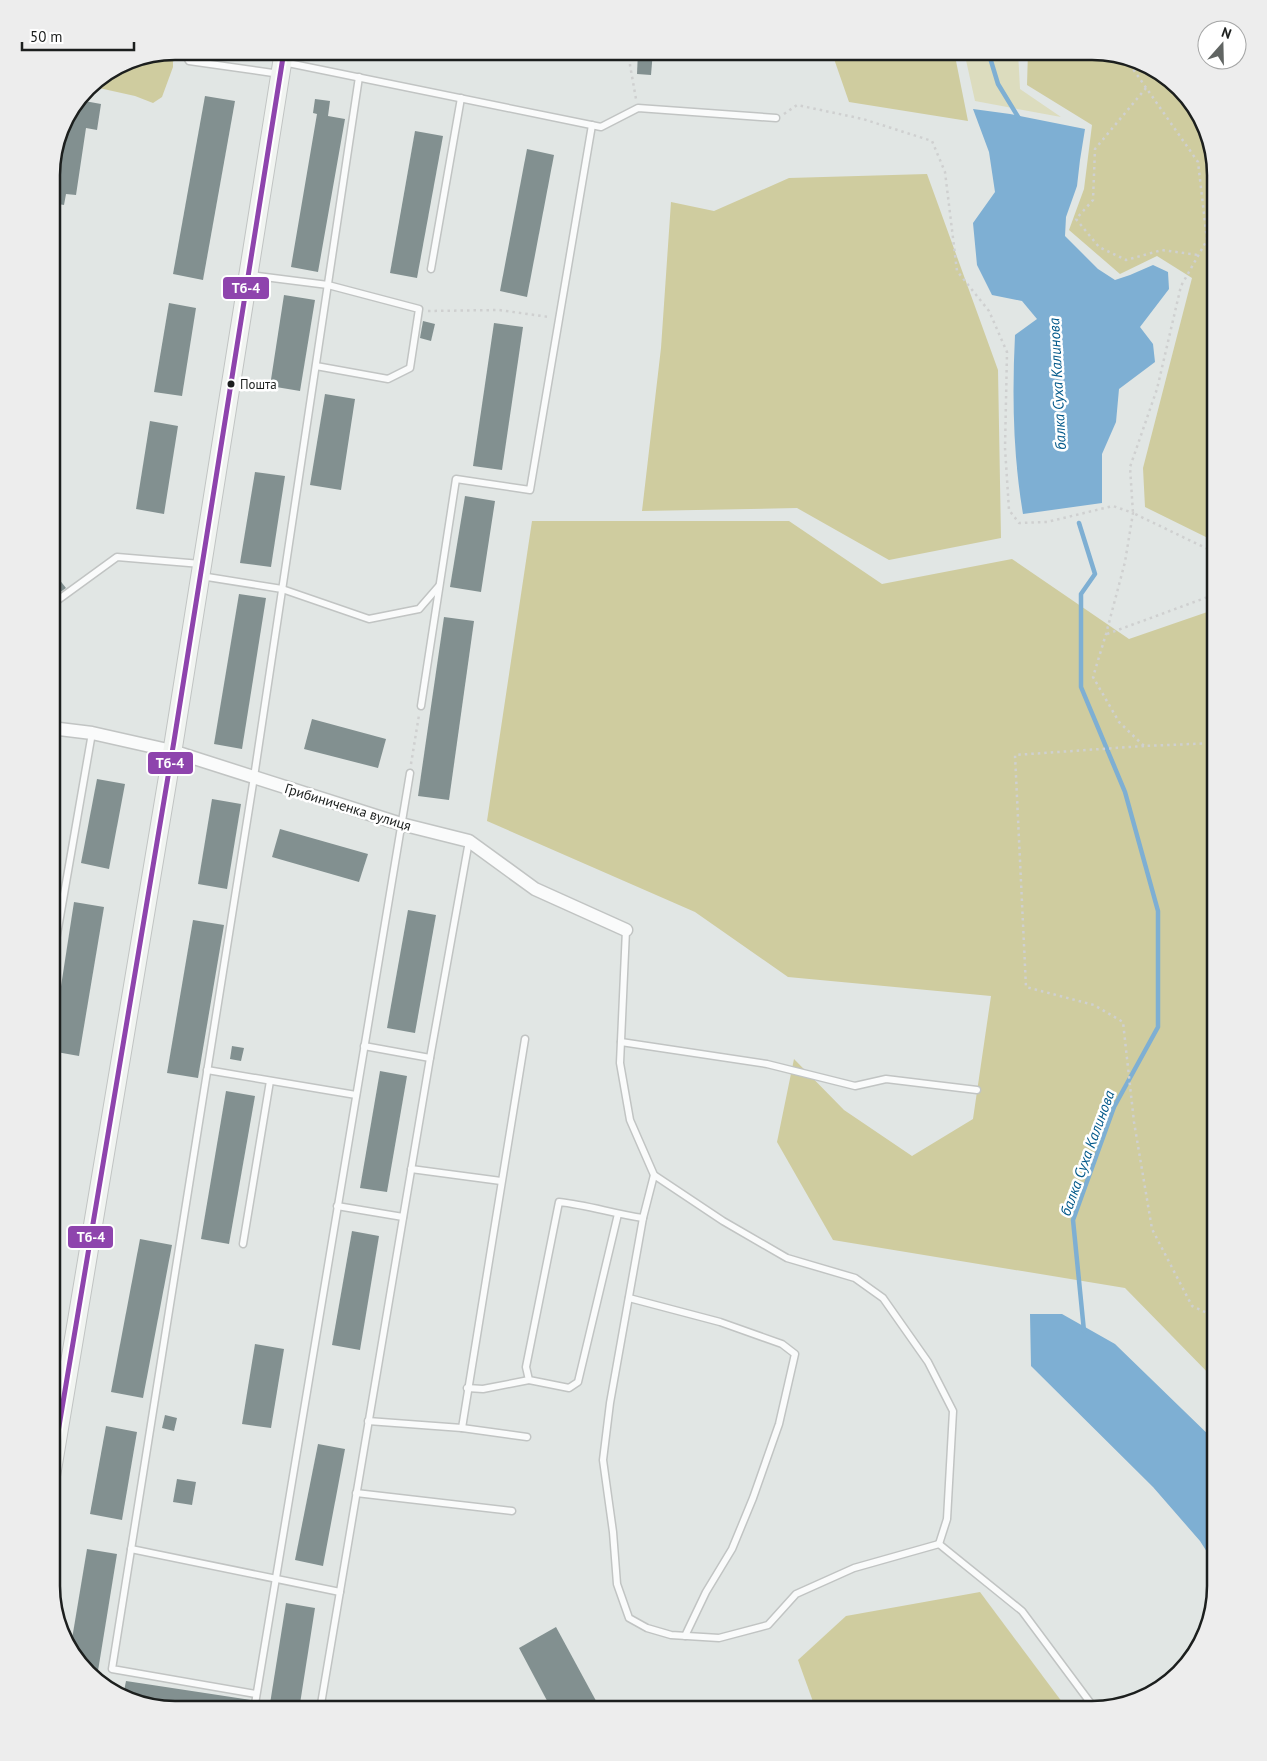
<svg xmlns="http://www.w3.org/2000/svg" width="1267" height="1761" font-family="'PT Sans',sans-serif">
<rect width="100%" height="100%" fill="#e1e6e4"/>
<polygon fill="#dcdcbe" points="964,51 1018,51 1020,89 1061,117 975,101"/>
<g fill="#cfcc9f">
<polygon points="718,51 954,51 968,121 849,102 833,56 720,61"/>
<polygon points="1028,51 1100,52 1154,68 1199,113 1216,175 1216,542 1145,507 1143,468 1192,278 1157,256 1120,274 1069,230 1084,189 1092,125 1027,85"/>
<polygon points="173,52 173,67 162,97 153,103 135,96 90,86 93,82 128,61"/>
<polygon points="927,174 998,370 1001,538 889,560 797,508 642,511 661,348 671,202 714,211 789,178"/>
<polygon points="532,521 789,521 882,584 1012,559 1129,639 1216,609 1216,1381 1125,1288 833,1240 777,1142 794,1059 844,1110 912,1156 973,1119 991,996 788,977 695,912 487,821"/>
<polygon points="980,1592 1068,1710 816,1710 798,1660 846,1616"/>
</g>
<g fill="#7eafd3">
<path d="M973 109 1010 114 1085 129 1080 160 1077 186 1066 217 1065 236 1098 269 1115 280 1130 275 1153 265 1168 272 1169 289 1140 327 1153 344 1155 362 1119 389 1116 422 1102 454V503L1023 514C1013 455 1012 395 1015 335L1037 319 1022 301 992 295 977 265 973 223 995 192 989 152Z"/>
<polygon points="1062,1314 1115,1344 1216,1442 1216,1566 1200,1541 1153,1487 1031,1366 1030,1314"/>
</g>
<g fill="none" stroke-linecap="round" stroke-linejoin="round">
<g stroke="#7eafd3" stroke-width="4.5">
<polyline points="988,51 998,84 1020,120"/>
<polyline points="1079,523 1095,574 1081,594 1081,687 1125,792 1158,911 1158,1027 1114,1107 1073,1220 1084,1331"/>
</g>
</g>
<g fill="#829090">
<polygon points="638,51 653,51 651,75 637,74"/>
<polygon points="205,96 235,101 203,280 173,274"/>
<polygon points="315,99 330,101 328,116 345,119 318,272 291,267 317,114 313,113"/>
<polygon points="79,100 101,104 97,130 86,128 76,195 66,194 64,205 52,203 52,166 57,144 60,145 64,120"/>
<polygon points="415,131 443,136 417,278 390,273"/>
<polygon points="527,149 554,155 527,297 500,291"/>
<polygon points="284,295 315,300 300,391 270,386"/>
<polygon points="169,303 196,308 182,396 154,392"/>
<polygon points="423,321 435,324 431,341 420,338"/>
<polygon points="494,323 523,327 502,470 473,466"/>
<polygon points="325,394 355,399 341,490 310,485"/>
<polygon points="150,421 178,426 164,514 136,509"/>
<polygon points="255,472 285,476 271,567 240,563"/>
<polygon points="465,496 495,501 481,592 450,587"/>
<polygon points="51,569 66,588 52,598 51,597"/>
<polygon points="239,594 266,598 242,749 214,744"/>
<polygon points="444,617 474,621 449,800 418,796"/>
<polygon points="312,719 386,739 378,768 304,749"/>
<polygon points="97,779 125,784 109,869 81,863"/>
<polygon points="212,799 241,804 227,889 198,884"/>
<polygon points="280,829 368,854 359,882 272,857"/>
<polygon points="74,902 104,907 79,1056 51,1051"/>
<polygon points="408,910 436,915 415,1033 387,1028"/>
<polygon points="193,920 224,925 198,1078 167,1073"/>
<polygon points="232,1046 244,1048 241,1061 230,1059"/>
<polygon points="380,1071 407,1076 387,1192 360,1188"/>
<polygon points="226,1091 255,1096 229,1244 201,1239"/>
<polygon points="352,1231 379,1236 360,1350 332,1345"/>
<polygon points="140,1239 172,1245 143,1398 111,1392"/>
<polygon points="255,1344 284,1349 271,1428 242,1424"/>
<polygon points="165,1415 177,1418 174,1431 162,1428"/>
<polygon points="106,1426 137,1432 122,1520 90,1514"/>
<polygon points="318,1444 345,1449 323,1566 295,1560"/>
<polygon points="177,1479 196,1482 192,1505 173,1502"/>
<polygon points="87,1549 117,1554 97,1677 70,1651"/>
<polygon points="286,1603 315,1608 299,1710 269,1710"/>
<polygon points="556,1627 601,1710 552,1710 519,1648"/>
<polygon points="126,1681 251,1700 249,1710 167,1710 123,1696"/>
</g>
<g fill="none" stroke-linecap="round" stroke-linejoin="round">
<defs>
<g id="lane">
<polyline points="183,51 189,61 280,74"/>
<polyline points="283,62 601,127 638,108 776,118"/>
<polyline points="431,269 461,98"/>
<polyline points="249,275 328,285 419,309 410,368 388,379 316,366"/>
<polyline points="201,576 282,589 369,619 419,609 439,586"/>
<polyline points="51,605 117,557 201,564"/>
<polyline points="421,706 456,479 530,490 592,125"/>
<polyline points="626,930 620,1063 630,1120 654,1175 723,1221 787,1258 855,1278 883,1298 928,1362 953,1411 947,1519 939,1544"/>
<polyline points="51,969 92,733"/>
<polyline points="621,1042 767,1064 855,1086 886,1079 977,1090"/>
<polyline points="364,1046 430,1058"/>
<polyline points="207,1070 356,1095"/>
<polyline points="411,1169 501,1181"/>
<polyline points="654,1175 643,1218 610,1403 603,1460 613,1532 617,1584 629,1618 647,1628 671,1635 719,1638 768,1625 796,1594 854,1568 939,1544"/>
<polyline points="337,1206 403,1217"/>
<path d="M618 1214 578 1382 569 1388 529 1380 526 1367 559 1202C588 1205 614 1214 643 1218"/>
<polyline points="243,1244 270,1081"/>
<polyline points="629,1298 720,1322 782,1344 795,1354 779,1424 753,1498 732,1549 706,1592 685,1636"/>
<polyline points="467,1388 483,1389 529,1380"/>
<polyline points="368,1421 462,1428 527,1437"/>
<polyline points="462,1428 525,1039"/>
<polyline points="356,1493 512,1511"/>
<polyline points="939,1544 1022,1611 1095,1709"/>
<polyline points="131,1549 340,1592"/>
<polyline points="256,1694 112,1669 254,777 359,77"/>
<polyline points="254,1710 410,773"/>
<polyline points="320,1710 430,1058 469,841"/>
</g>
<polyline id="street" points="51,728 92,733 172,751 401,824 469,841 535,889 626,930"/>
<polyline id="secondary" points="51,1476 174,741 284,51"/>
</defs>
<use href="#lane" stroke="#c1c4c3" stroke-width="9"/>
<use href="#street" stroke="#c1c4c3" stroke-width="15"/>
<use href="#secondary" stroke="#c1c4c3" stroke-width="20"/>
<g stroke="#cfd0d0" stroke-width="2.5" stroke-dasharray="2.5 4" stroke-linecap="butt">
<polyline points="631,51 630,65 636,99"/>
<polyline points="1126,59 1198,162 1207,240 1181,286 1157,389 1130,467 1133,513 1216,553"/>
<polyline points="242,60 244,51"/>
<polyline points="1146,88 1095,149 1093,200 1076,219 1099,247 1126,260 1162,250 1198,255"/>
<polyline points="784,114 797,105 863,119 932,141 945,172 957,271 989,311 1007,352 1005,448 1009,510 1019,523 1047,522 1113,506 1133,513 1125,562 1106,634 1093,677 1119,722 1144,746 1216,743"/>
<polyline points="428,311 499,310 549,317"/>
<polyline points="1107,634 1216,594"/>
<polyline points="1144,746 1015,755 1026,987 1094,1005 1123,1022 1134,1122 1152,1229 1192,1306 1216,1317"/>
<polyline points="411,764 419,715"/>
</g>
<use href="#lane" stroke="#fafbfb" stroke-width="6"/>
<use href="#street" stroke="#fafbfb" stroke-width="12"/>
<use href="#secondary" stroke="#f1f4f1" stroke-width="18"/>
<defs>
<polyline id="bus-1" points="51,1474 174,741 284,51"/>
</defs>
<use href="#bus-1" stroke="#fff" stroke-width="9"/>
<use href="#bus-1" stroke="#8e44ad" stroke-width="5"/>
</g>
<circle fill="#1c1f1e" stroke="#fff" stroke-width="2" cx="231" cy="384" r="4.5"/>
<g text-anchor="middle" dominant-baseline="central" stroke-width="5" stroke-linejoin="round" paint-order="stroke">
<g font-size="13" fill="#1c1f1e" stroke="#fff" text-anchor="start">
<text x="240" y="384">Пошта</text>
</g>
<g font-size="14" fill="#1c1f1e" stroke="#fff">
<text transform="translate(348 807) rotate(17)">Грибиниченка вулиця</text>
</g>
<g font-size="15" font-style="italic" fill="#045a8b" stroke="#fff">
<text transform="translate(1057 384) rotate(-93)">балка Суха Калинова</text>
<text transform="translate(1087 1153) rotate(-70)">балка Суха Калинова</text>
</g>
</g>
<path d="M0 0H1267V1761H0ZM175 60H1092A115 115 0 0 1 1207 175V1586A115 115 0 0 1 1092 1701H175A115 115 0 0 1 60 1586V175A115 115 0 0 1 175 60Z" fill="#ededed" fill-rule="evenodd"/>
<path fill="none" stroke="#1c1f1e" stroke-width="2.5" d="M175 60H1092A115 115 0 0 1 1207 175V1586A115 115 0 0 1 1092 1701H175A115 115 0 0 1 60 1586V175A115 115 0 0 1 175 60Z"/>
<g stroke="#fff" stroke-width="2">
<rect x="222" y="276" width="48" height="24" rx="5" fill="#8e44ad"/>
<rect x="147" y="751" width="47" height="24" rx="5" fill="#8e44ad"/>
<rect x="67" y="1225" width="47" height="24" rx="5" fill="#8e44ad"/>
</g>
<g font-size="14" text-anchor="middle" font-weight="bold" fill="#fff">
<text x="246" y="293">Тб-4</text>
<text x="170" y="768">Тб-4</text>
<text x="91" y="1242">Тб-4</text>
</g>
<g transform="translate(1222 45) rotate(20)"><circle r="24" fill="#ffffff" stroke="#a4a5a5"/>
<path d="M0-4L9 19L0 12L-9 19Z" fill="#616563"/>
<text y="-8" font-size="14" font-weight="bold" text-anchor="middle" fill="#1c1f1e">N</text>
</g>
<path d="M22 42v8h112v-8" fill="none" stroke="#1c1f1e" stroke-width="2.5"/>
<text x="30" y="42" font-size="15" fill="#1c1f1e" stroke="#ffffff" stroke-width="4" paint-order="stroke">50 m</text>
</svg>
